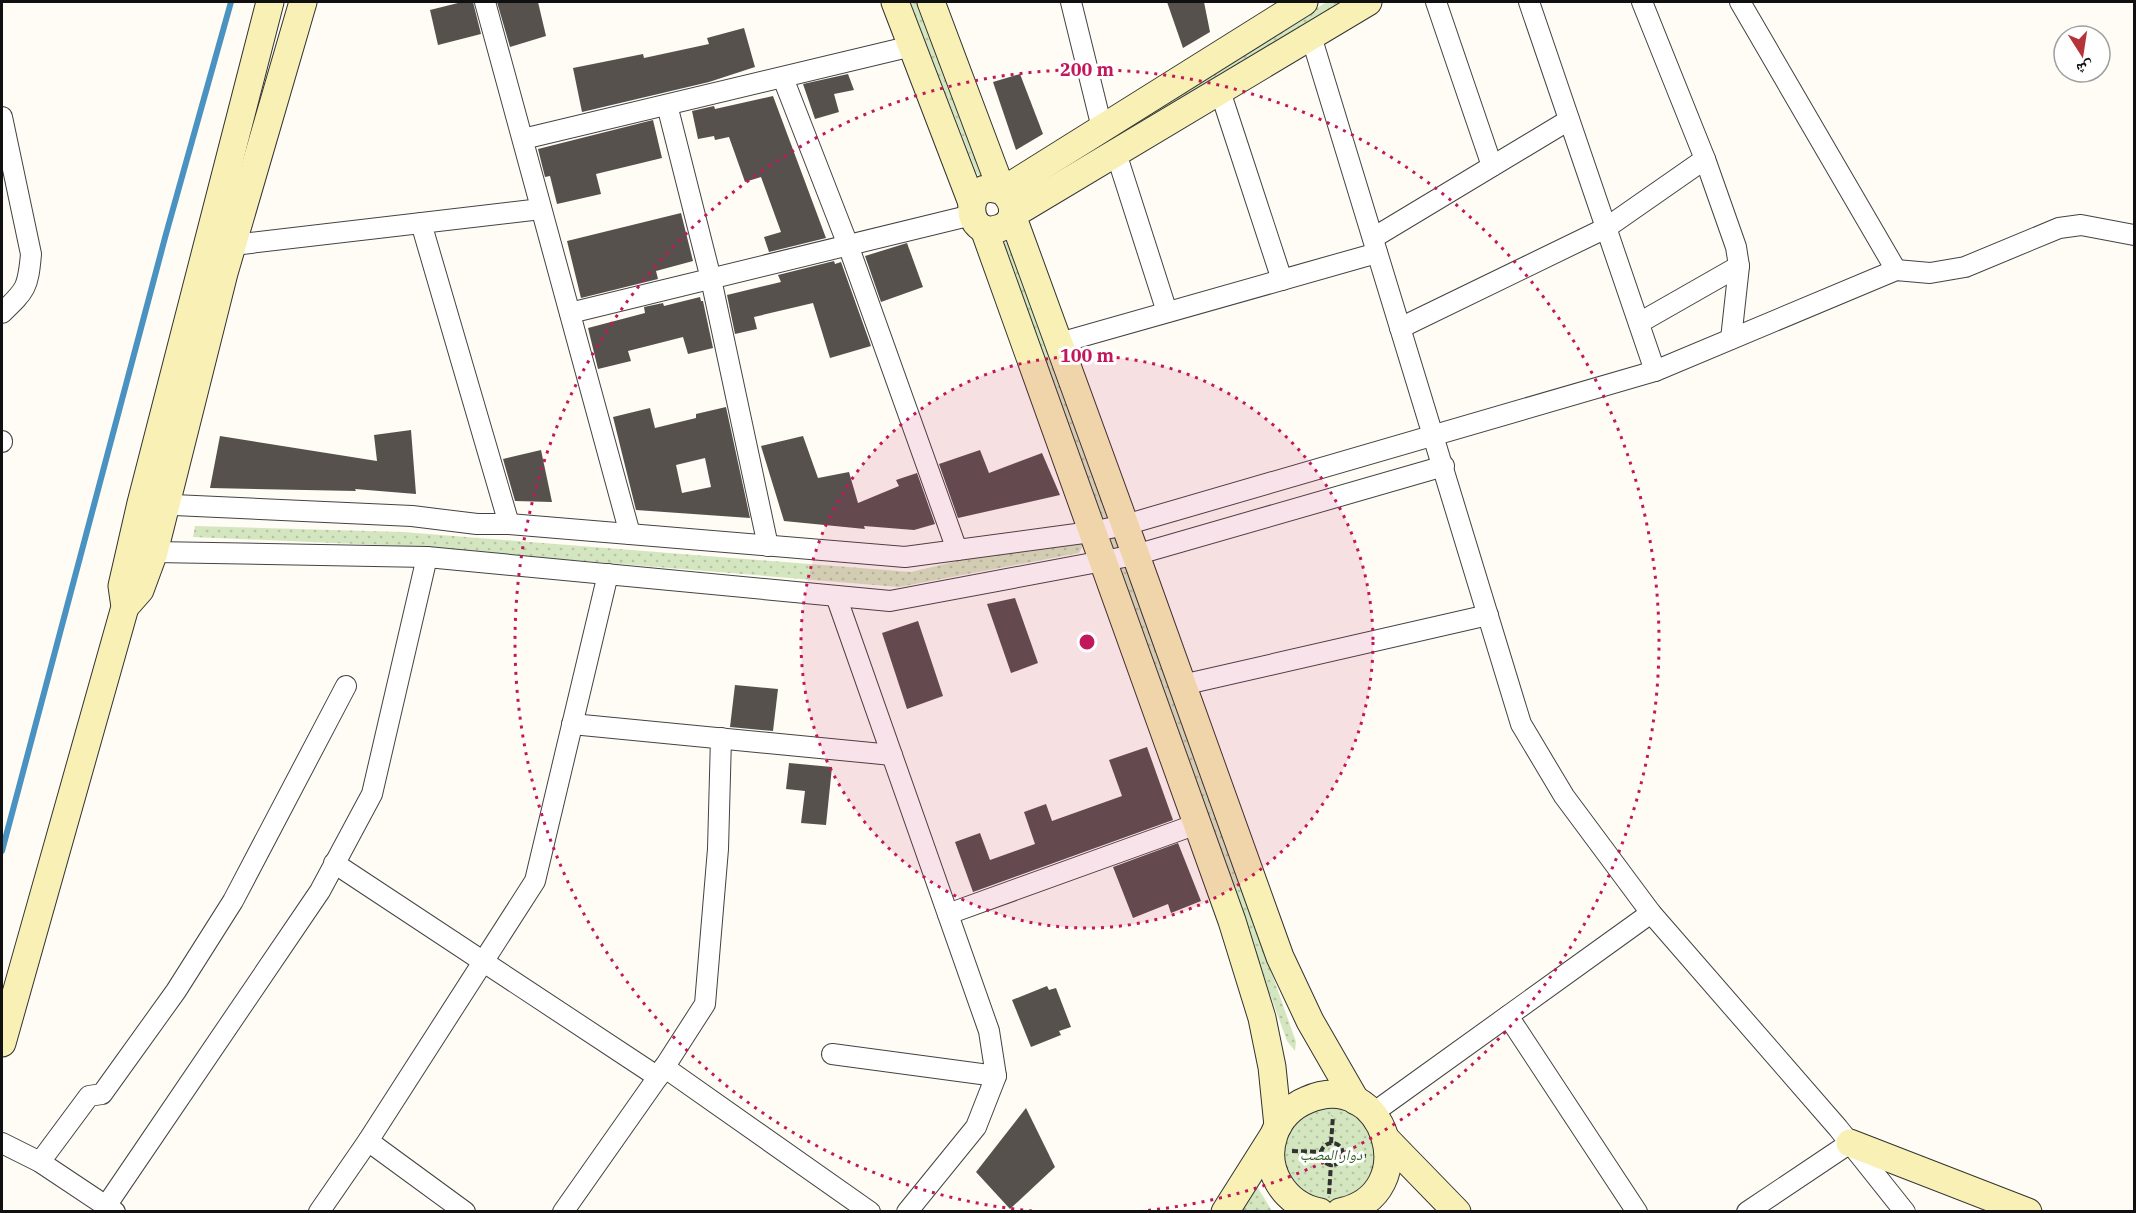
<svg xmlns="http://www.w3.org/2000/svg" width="2136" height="1213" font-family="'IBM Plex Serif','Noto Naskh Arabic',serif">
<defs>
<pattern id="grass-dots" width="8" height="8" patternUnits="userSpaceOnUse" patternTransform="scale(1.5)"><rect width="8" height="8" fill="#d4e6bf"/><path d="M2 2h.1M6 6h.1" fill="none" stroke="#b5c4a3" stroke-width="1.8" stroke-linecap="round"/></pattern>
</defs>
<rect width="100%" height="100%" fill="#fefcf4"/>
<g fill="url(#grass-dots)">
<polygon points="910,2 921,2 985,180 977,174"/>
<polygon points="1327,2 1346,2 1053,182 1049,170"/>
<polygon points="1008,242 1259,937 1296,1042 1295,1051 1287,1041 1000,245"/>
<polygon points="195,526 403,532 911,572 1074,533 1080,534 1083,545 1079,553 899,587 403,546 193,537"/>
<polygon points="1324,1105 1355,1110 1380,1147 1366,1188 1340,1202 1325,1203 1298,1191 1282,1163 1286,1132 1296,1118"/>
<polygon points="1255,1183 1272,1211 1239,1211"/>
</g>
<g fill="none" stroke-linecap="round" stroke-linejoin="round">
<polyline stroke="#4a92c1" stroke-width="6" points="2,851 166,234 231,2"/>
</g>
<g fill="#57514d" fill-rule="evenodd">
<polygon points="462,2 473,2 481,34 438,45 430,10"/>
<polygon points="497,2 538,2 546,36 510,47"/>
<polygon points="1167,2 1204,2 1210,32 1183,48"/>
<polygon points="744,28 755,67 709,82 582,112 573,68 643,54 644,58 709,44 707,38"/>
<polygon points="848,74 854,90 834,94 839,112 815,119 803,84"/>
<polygon points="1020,74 1043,134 1016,150 993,82"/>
<polygon points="773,96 826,238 769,252 764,237 781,232 761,177 745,182 729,137 715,140 714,136 698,139 692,111 714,106 715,109"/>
<polygon points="653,120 662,158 596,174 601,194 557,204 550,176 545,177 538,149"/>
<polygon points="681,213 693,261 656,271 658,279 581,298 567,241"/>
<polygon points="907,243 923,287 881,302 865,256"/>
<polygon points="834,261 835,264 841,262 871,346 830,358 813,303 754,317 757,329 735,334 727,295 781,282 778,275"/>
<polygon points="700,297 701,301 703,301 713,348 688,354 683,337 628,351 631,361 598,369 588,328 645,313 644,307 663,303 664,306"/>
<path d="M726 407 750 518 636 510 613 417 650 408 655 428 696 418V414ZM705 458 711 487 682 493 676 465Z"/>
<polygon points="411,430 416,494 355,489 356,491 210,488 220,436 377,461 374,435"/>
<polygon points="803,436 818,478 849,472 858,503 899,486 896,480 917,473 935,524 914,530 864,526 865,529 784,521 761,446"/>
<polygon points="541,450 552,502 515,501 503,459"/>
<polygon points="980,450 989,473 1042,453 1060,495 958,518 939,464"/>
<polygon points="1015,598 1038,663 1011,673 987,604"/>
<polygon points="918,621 943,696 907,709 882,633"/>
<polygon points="735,685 778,689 773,731 730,727"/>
<polygon points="1147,747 1173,820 973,892 955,842 980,833 990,860 1035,844 1024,812 1046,804 1052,821 1122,796 1109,760"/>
<polygon points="789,763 832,767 826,825 801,823 805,791 786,789"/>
<polygon points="1178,843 1201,901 1171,913 1168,904 1133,918 1113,867"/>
<polygon points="1047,986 1049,990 1056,988 1071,1027 1059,1031 1061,1035 1031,1047 1012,1000"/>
<polygon points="1026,1108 1055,1167 1010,1209 976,1172"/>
</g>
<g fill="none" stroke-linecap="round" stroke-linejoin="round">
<defs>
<g id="street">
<polyline points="485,2 630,534"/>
<polyline points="1071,2 1102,128"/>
<polyline points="1436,2 1492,166"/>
<polyline points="1642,2 1705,159 1736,247 1739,266 1731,339"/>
<polyline points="1740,2 1896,270"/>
<polyline points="1311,36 1521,724 1564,796 1651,913 1838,1128 1905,1212"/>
<polyline points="783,78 848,245 957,550"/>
<polyline points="1220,91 1282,280"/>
<polyline points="667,105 711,279 768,546"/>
<path d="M2 117 31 254C28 288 26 290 2 313"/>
<polyline points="523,139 912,46"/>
<polyline points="1116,153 1167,312"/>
<polyline points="421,223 509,524"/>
<polyline points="1373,238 1569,120"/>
<polyline points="233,245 541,209"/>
<polyline points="570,313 972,215"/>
<polyline points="1639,323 1739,266"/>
<polyline points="1400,328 1606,228 1705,159"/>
<polyline points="1059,343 1377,253"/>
<polyline points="1655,371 1896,270 1930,273 1965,267 2059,228 2081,225 2134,235"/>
<polyline points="2,442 2,441"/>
<polyline points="152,504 412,516 477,524 509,524 905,557 1091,532 1125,525 1655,371 1529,2"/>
<polyline points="142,550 154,552 427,557 890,601 1135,555 1444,466"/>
<polyline points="836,596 989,1031 996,1076 976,1127 907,1212"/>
<polyline points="1182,685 1488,615"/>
<polyline points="572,724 892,755"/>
<polyline points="334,863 658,1077"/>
<polyline points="948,914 1197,824"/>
<polyline points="1508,1016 1637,1212"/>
<polyline points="832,1054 996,1076"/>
<polyline points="664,1067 870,1212"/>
<polyline points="1373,1113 1651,913"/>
<polyline points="368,1141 465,1212"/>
<polyline points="2,1143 40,1162 115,1212"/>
<polyline points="40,1162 89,1096 102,1094 176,991 233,901 346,686"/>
<polyline points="106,1206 320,891 372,794 427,557"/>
<polyline points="319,1212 368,1141 535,881 608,574"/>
<polyline points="563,1212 658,1077 705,1004 718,849 721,738"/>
<polyline points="1747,1212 1850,1143"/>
</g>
<g id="secondary">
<polyline points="895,2 972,203"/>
<path d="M931 2 1002 191C1015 201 1018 222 1000 228 963 242 961 175 1002 191L1304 2"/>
<polyline points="984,229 1232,921 1262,1018 1272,1067 1278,1126"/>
<polyline points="125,607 140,590 154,552 224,273 303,2"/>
<polyline points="2,1043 125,607 122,586 141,503 270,2"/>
<polyline points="1356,1101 1310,1021 1280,957 1125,525 1012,215 1368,2"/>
<polyline points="1387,1140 1457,1212"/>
<polyline points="1850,1143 2028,1212"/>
<polyline points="1225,1212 1273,1136"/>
<path d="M1320 1212C1285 1205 1262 1170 1274 1135 1279 1119 1292 1106 1307 1100 1384 1066 1426 1194 1340 1212"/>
</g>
</defs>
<use href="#street" stroke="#434343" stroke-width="22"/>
<use href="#secondary" stroke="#323232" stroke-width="29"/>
<g stroke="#323232" stroke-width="4" stroke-dasharray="6 3" stroke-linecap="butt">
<polyline points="1331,1143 1333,1116"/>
<circle cx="1332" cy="1154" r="11"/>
<polyline points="1292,1151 1321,1152"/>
<polyline points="1343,1154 1366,1156"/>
<polyline points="1329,1194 1331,1164"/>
</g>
<use href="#street" stroke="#fff" stroke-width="20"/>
<use href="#secondary" stroke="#f8f0b5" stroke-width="27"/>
</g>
<circle cx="1087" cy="642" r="286" fill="#c2185b" fill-opacity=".12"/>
<g fill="none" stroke="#c2185b" stroke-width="3" stroke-dasharray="3 6">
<circle cx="1087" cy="642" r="286"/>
<path d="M1032 1211A572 572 0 1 1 1142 1211"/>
</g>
<g text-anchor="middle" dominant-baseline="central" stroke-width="6" stroke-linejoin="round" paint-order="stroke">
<g font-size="15" font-style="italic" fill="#326225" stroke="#fff">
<text x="1331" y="1154">دوار المصب</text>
</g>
</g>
<circle cx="1087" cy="642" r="9" fill="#c2185b" stroke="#fff" stroke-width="3"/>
<g font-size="18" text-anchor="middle" font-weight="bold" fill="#c2185b" stroke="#fff" stroke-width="6" stroke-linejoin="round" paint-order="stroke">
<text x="1087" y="76">200 m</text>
<text x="1087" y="362">100 m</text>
</g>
<rect width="2136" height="1213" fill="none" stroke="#101010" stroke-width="6"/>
<g transform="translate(2082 54) rotate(168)"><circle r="28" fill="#ffffff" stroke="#9f9f9f" stroke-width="1.5"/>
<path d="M0-4.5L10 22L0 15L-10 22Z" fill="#b4343a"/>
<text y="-9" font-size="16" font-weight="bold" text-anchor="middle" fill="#101010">ش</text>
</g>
</svg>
